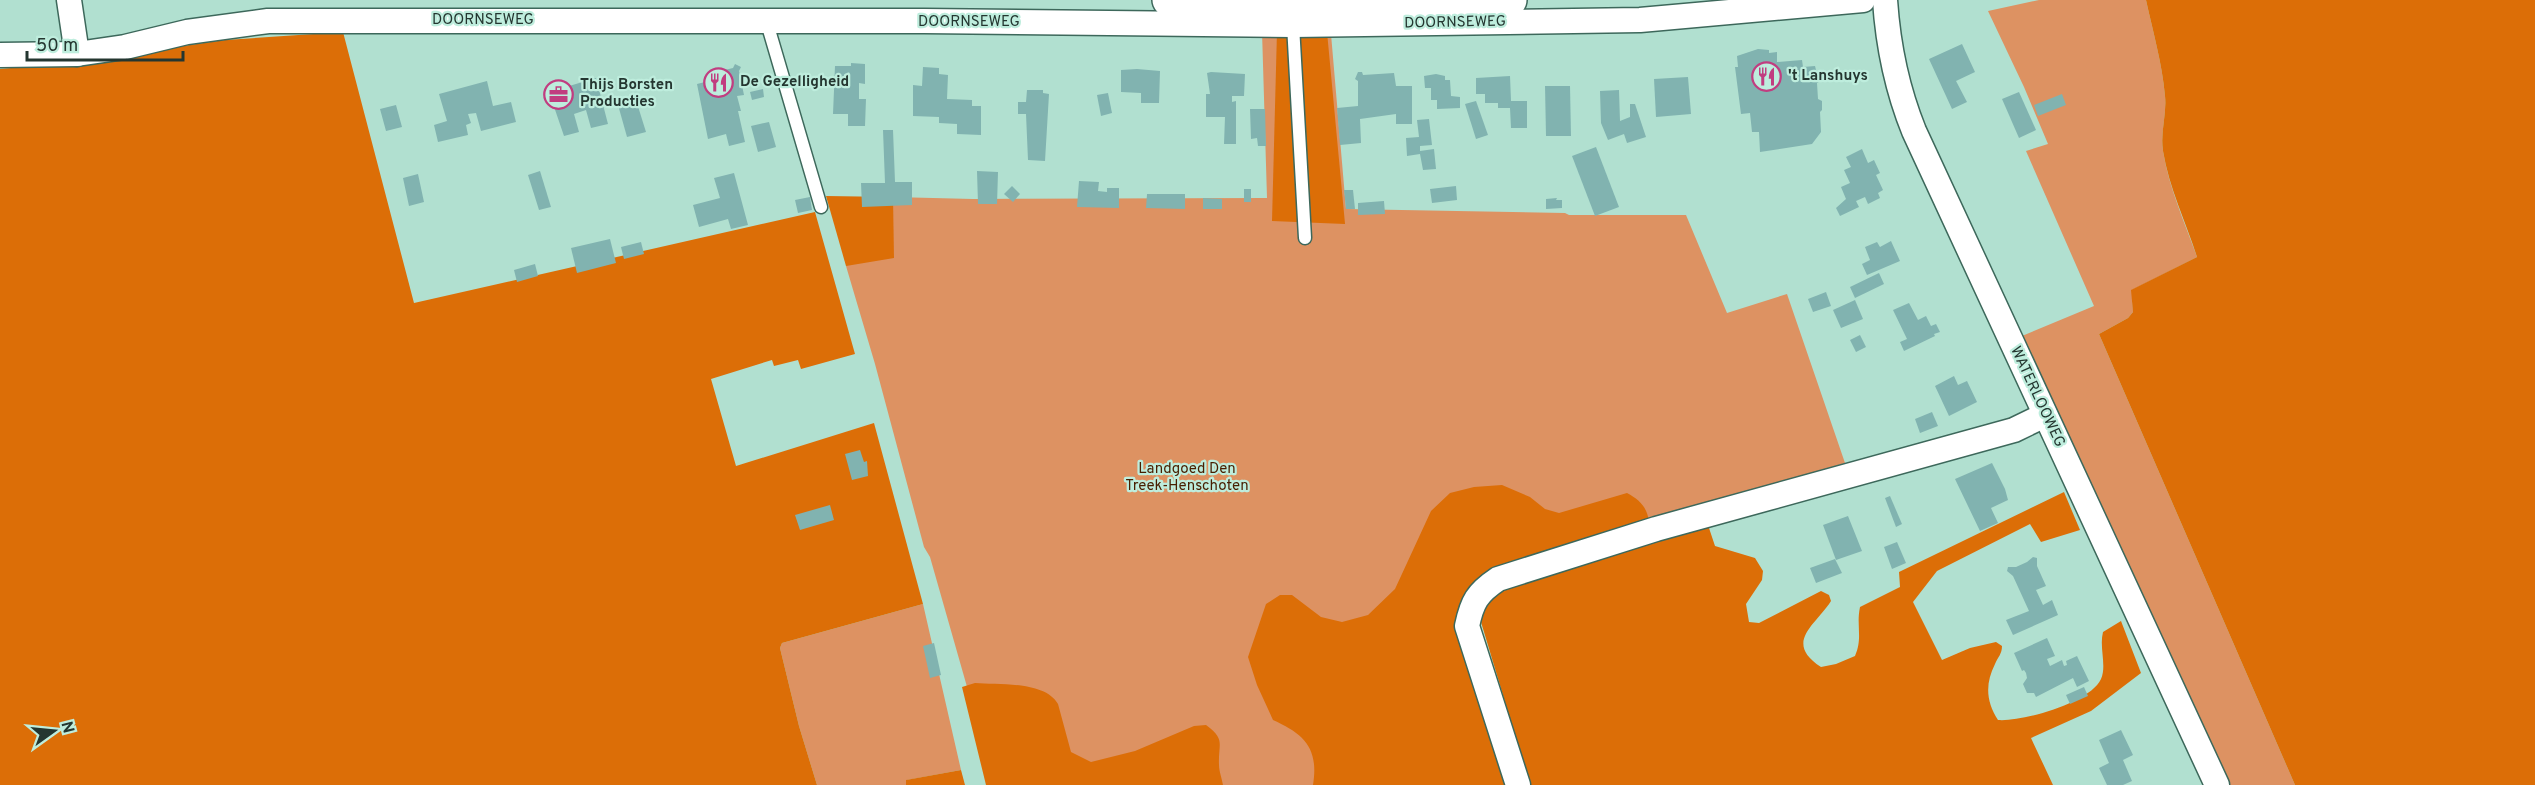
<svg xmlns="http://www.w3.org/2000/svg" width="2535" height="785" font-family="Overpass,sans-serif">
<rect width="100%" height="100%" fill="#b1e0d0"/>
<g fill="#dd9262">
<path d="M2039 0H2146C2153 32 2162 63 2165 96 2167 114 2160 133 2163 151 2169 188 2185 223 2197 257L2132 290 2133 312 2128 318 2099 334 2295 785H2229L2022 336 2094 306 2026 151 2048 144 2024 87 1988 11Z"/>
<polygon points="1262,31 1331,34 1346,209 1565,213 1569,215 1686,215 1727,313 1787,294 1845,463 1676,514 1435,582 1501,785 995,785 930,557 924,547 875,364 846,266 893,207 893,197 973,199 1267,198"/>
<polygon points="923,604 961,770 907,780 906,785 817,785 799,726 780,648 782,643"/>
</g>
<g fill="#dc6e07">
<path d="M2146 0H2535V785H2295L2099 334 2128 318 2133 312 2131 290 2197 257C2186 222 2169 188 2163 151 2160 132 2167 114 2165 96 2162 63 2153 32 2146 0Z"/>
<polygon points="1277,31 1327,32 1345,224 1272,221"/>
<polygon points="343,32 414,303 815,212 855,354 801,369 798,360 774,366 772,360 711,379 736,466 874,423 923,604 782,643 780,648 799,726 817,785 0,785 0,69 55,64 225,40"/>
<polygon points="826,196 893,197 894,258 846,266"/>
<path d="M1502 485 1530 497 1545 509 1559 513 1627 493C1640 500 1647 507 1649 522L1463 602 1510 785H1313C1319 748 1304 734 1273 720L1257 685 1248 657 1266 604 1280 595H1292L1321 617 1342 622 1368 615 1395 589 1431 511 1450 493 1474 487Z"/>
<path d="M2064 492 2080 530 2041 542 2030 524 1937 571 1913 602 1942 660 1970 648 1996 642 2002 646C2002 654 1998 657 1995 664 1985 684 1986 701 1998 720 2022 722 2090 703 2101 679 2107 665 2099 648 2103 632L2121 621 2141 673 2091 711 2031 738 2053 785H1530L1478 612 1505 585 1707 522 1715 546 1755 558 1763 571 1762 580 1746 604 1749 622 1759 623 1821 591 1829 595 1831 601C1816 625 1783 642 1821 667L1836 664 1855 656C1863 638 1856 626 1860 607L1900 587 1899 572Z"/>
<path d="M975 683C999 685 1045 681 1058 704L1071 752 1091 762 1135 751 1194 726 1206 725C1226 740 1218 743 1219 765 1219 771 1222 779 1223 785H986L962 687Z"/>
<polygon points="961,770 965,785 906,785 906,780"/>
</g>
<g fill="#81b3b0">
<polygon points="1962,44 1975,72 1956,81 1967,102 1952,109 1929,59"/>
<polygon points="1758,49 1769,50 1769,53 1777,52 1777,62 1802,60 1803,67 1815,66 1816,70 1819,72 1820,81 1817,83 1818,99 1822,101 1822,110 1820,112 1821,132 1812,144 1760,152 1759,132 1752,132 1750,113 1741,114 1735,67 1738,67 1737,56"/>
<polygon points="851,63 865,64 865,84 859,83 859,99 866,99 865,126 848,126 848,114 833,114 835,66 851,66"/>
<polygon points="735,64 741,67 739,71 744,95 737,96 741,111 738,111 745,142 729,146 726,134 708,139 697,84 709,81 708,74 733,68"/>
<polygon points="923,67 939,68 939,74 948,75 947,99 972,100 972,106 981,106 981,135 957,134 957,124 939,123 939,117 913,116 913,85 922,86"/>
<polygon points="1137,69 1160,71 1159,103 1141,103 1141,93 1121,92 1121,70"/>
<polygon points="1211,72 1245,74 1244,96 1232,96 1232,102 1236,101 1236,144 1224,144 1225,117 1206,117 1206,94 1210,94 1207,73"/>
<polygon points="1358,72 1362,72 1363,75 1394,73 1396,86 1412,86 1412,124 1396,124 1396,114 1360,119 1361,143 1340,145 1337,108 1358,106 1358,81 1355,79"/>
<polygon points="1436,74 1445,76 1445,80 1450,80 1451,96 1460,97 1460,108 1437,109 1437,100 1431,100 1431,88 1425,88 1424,76"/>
<polygon points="1510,76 1511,101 1527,101 1527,128 1511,128 1510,108 1498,108 1498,103 1485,103 1485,94 1476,94 1476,78"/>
<polygon points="1688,77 1691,114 1656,117 1654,79"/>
<polygon points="596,78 608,124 591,128 586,110 574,114 579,132 564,136 549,92"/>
<polygon points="487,81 493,106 511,102 516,122 481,131 476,113 468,114 471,123 466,125 468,135 438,142 434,125 447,121 439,94"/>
<polygon points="1545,86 1570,86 1571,136 1546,136"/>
<polygon points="763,89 764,97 752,100 750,92"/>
<polygon points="1027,90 1043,90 1043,93 1049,94 1045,161 1028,160 1026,114 1018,114 1018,102 1026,102"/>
<polygon points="1619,90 1620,121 1630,117 1630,104 1635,104 1646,137 1627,143 1624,134 1608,140 1601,123 1600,91"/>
<polygon points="2019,92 2036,130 2019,138 2002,99"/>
<polygon points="1108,93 1112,113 1101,116 1097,95"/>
<polygon points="2062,94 2066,105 2038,116 2034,105"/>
<polygon points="636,100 646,132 627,137 618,105"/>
<polygon points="1476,101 1488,135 1476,139 1465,104"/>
<polygon points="396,105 402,127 386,131 380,109"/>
<polygon points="1250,109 1265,109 1266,146 1258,146 1257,138 1251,139"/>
<polygon points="1429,119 1432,145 1420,146 1420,151 1434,149 1436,169 1423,170 1420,154 1407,156 1406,138 1419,137 1417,120"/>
<polygon points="769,122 776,147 758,152 751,126"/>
<polygon points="883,130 893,130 895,182 912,182 912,205 862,207 861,183 885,183"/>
<polygon points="1596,147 1619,207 1595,216 1572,156"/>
<polygon points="1862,149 1868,163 1874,160 1880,173 1876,175 1883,190 1878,193 1880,198 1868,204 1865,197 1856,201 1859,207 1840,216 1836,208 1846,199 1841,187 1850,183 1844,170 1851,167 1846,157"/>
<polygon points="540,171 551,207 539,210 528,175"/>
<polygon points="977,171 998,172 997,204 978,204"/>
<polygon points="734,173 748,225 731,229 728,219 699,227 693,205 720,198 714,178"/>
<polygon points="418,174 424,202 409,206 403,178"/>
<polygon points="1079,181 1099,182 1098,191 1107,192 1107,188 1119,188 1119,208 1077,207"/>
<polygon points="1012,186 1020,194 1013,202 1004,194"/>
<polygon points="1456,186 1457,200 1432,203 1430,189"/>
<rect x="1244" y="189" width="7" height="13"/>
<polygon points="1344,190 1353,190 1355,209 1346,209"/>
<polygon points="1147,194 1185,194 1185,209 1146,208"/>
<polygon points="810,197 812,210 798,213 795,200"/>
<polygon points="1203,198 1222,199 1222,209 1203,209"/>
<polygon points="1557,198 1556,200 1562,200 1562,208 1546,209 1546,199"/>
<polygon points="1384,201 1385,214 1358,215 1358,203"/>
<polygon points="610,239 616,263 577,273 571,248"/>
<polygon points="1891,241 1900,261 1867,275 1862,264 1870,260 1865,247 1877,242 1880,247"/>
<polygon points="641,242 644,254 624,259 621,247"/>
<polygon points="535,264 538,276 517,282 514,270"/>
<polygon points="1879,273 1884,284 1855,298 1850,287"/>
<polygon points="1826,292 1831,306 1813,312 1808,299"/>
<polygon points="1855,300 1863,319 1841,328 1833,310"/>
<polygon points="1909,303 1918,320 1926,316 1931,326 1936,324 1940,332 1934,334 1935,336 1904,351 1900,342 1907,339 1893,310"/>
<polygon points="1860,335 1866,347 1856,352 1850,340"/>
<polygon points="1954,376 1958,385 1967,381 1977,402 1949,416 1935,386"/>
<polygon points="1932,412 1938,426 1920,433 1915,419"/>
<polygon points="860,450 864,462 867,461 868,476 852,480 845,454"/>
<polygon points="1992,463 2005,489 2008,500 1991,508 1998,523 1980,531 1955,479"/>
<polygon points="1890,496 1902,524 1896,527 1885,498"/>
<polygon points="830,505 834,520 800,530 795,515"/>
<polygon points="1848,516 1862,551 1836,560 1823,525"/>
<polygon points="1897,542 1906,563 1892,569 1884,547"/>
<polygon points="2033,557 2037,558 2037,566 2046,586 2036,590 2043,605 2052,600 2058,615 2013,635 2006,620 2029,611 2013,576 2007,571 2008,567 2016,567 2027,562"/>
<polygon points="1835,559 1842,573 1816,583 1810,568"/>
<polygon points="2047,638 2055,656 2047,659 2050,666 2062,660 2064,666 2067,665 2066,661 2077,656 2089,681 2077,687 2073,678 2036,697 2034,693 2027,693 2023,684 2027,678 2026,673 2024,670 2022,671 2014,653"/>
<polygon points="934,643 941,675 930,678 923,646"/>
<polygon points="2084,687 2088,696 2070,704 2066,695"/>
<polygon points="2121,730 2133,755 2123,760 2132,781 2123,785 2107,785 2099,768 2109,763 2099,740"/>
</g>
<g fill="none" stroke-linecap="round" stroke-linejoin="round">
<defs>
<g id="lane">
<polyline points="767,23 821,207"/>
<polyline points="1293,25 1305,238"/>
</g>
<g id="street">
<polyline points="69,0 77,54"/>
<path d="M1885 0C1888 45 1897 89 1914 131L2217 785"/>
<polyline points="0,55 77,54 125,47 187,32 268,21 924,21 1293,25 1640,20 1863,0"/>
<path d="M1518 785 1467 626C1472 602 1477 593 1498 579L1656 529 2014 430 2045 415"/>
</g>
<polyline id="primary" points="1169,0 1418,4 1510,0"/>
</defs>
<use href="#lane" stroke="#3d685b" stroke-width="15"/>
<use href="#street" stroke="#3d685b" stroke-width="27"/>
<use href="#primary" stroke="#3d685b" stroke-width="36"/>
<use href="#lane" stroke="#fff" stroke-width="12"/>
<use href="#street" stroke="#fff" stroke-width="24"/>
<use href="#primary" stroke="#fff" stroke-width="33"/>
</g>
<defs>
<symbol id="restaurant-ring" viewBox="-11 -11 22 22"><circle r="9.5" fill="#beeddd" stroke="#c13d80" stroke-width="1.5"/><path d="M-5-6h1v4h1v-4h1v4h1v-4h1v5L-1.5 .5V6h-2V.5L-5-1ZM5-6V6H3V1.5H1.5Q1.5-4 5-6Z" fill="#c13d80"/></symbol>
<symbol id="office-ring" viewBox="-11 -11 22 22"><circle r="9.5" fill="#beeddd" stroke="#c13d80" stroke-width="1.5"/><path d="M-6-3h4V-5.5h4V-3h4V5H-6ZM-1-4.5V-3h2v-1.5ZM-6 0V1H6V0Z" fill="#c13d80"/></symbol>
</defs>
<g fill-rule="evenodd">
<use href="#restaurant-ring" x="1750" y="60" width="33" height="33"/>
<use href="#restaurant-ring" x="702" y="66" width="33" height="33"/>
<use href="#office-ring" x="542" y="78" width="33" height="33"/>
</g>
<g text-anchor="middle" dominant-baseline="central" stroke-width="4.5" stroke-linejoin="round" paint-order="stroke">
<g font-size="15" fill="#243630" stroke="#beeddd">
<text x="483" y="20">DOORNSEWEG</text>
<text x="969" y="22">DOORNSEWEG</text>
<text transform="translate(1455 23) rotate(-1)">DOORNSEWEG</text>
<text transform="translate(2037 397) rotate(65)">WATERLOOWEG</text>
</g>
<g font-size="15" font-weight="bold" fill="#243630" stroke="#beeddd" text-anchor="start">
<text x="1788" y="76">'t Lanshuys</text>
<text x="740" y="82">De Gezelligheid</text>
<text x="580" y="85">Thijs Borsten<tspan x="580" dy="17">Producties</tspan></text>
</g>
<g font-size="15" fill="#481e00" stroke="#beeddd">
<text x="1187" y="469">Landgoed Den<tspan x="1187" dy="17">Treek-Henschoten</tspan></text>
</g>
</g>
<g transform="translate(54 731) rotate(75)" stroke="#beeddd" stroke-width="4.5" paint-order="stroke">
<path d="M0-4.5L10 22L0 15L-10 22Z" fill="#243630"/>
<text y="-9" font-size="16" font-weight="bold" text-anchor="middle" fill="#243630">N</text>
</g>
<path d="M27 51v9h156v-9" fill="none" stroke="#243630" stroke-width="3"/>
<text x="36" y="51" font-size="18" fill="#243630" stroke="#beeddd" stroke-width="4.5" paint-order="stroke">50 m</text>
</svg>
